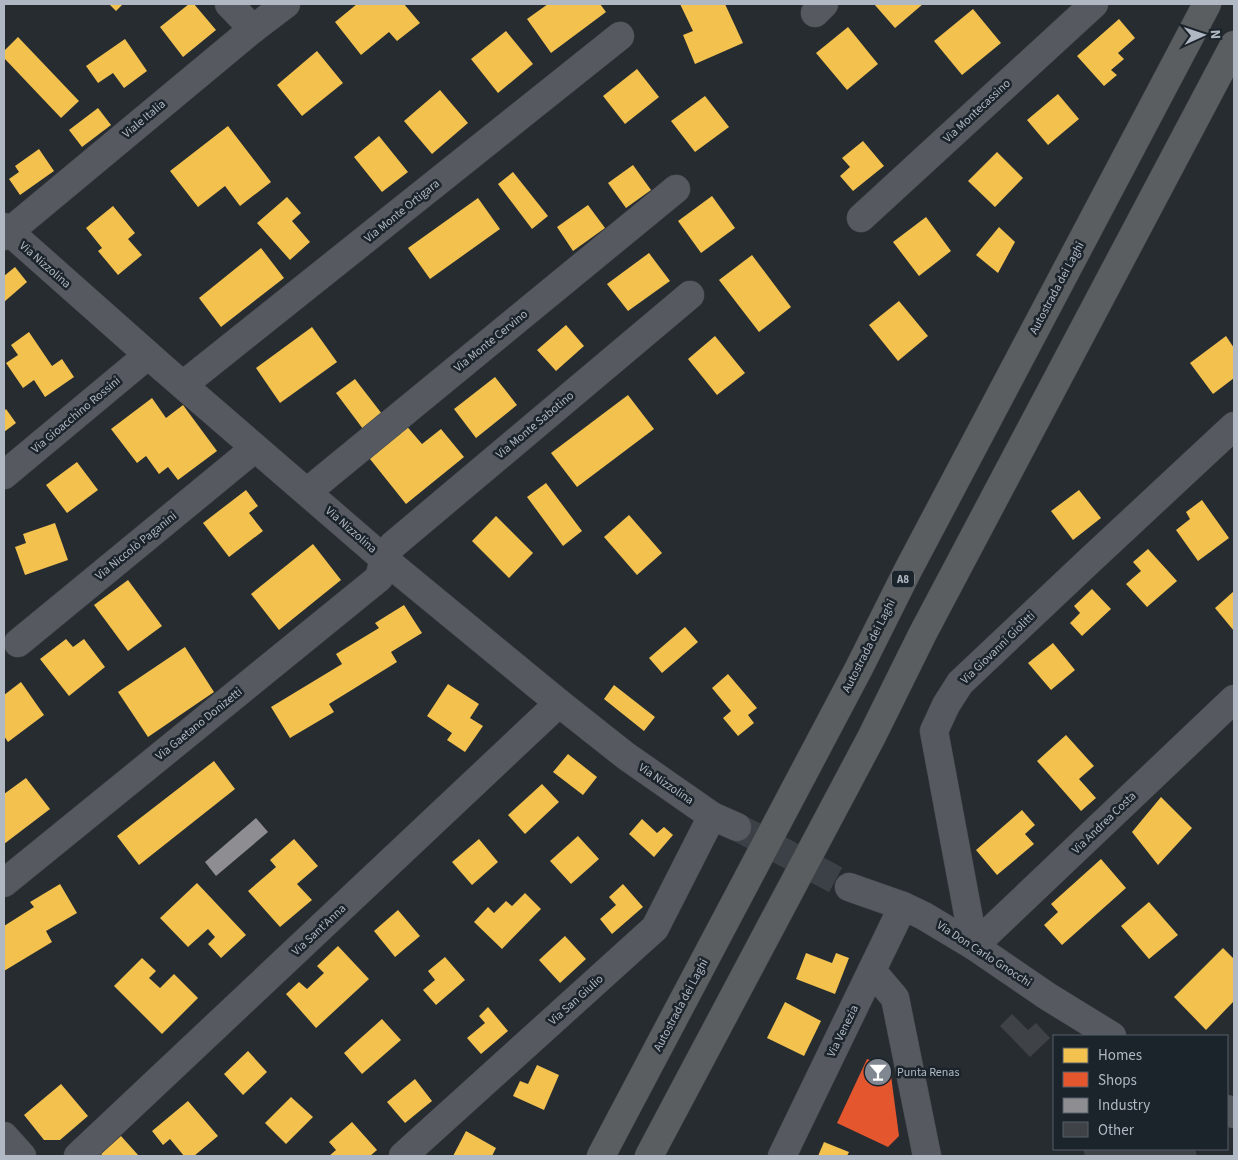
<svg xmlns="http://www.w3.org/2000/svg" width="1238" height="1160" font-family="'Source Sans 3',sans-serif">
<rect width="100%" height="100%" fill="#272c31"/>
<g fill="#f2c14e">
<polygon points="109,4 123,4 116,11"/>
<polygon points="189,4 194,4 216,30 183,57 160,27"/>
<polygon points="357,4 404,4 420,23 397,41 389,32 361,55 335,22"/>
<polygon points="548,4 600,4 606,12 551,53 527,19"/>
<polygon points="680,4 725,4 743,43 695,64 683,35 693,31"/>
<polygon points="874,4 923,4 895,28"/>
<polygon points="973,9 1001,43 962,75 934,41"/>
<polygon points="1119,19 1135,38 1118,53 1124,59 1111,70 1117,75 1104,86 1077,56"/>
<polygon points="848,27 878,64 847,90 816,53"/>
<polygon points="506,31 533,64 498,93 471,59"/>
<polygon points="18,37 79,101 61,118 4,58 4,51"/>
<polygon points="125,39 147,71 124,88 113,73 98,83 86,66"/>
<polygon points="317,51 343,83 302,116 277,85"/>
<polygon points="637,69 659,97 625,124 603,96"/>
<polygon points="440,90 468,123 432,154 404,121"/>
<polygon points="1058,94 1079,119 1048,145 1027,120"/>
<polygon points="705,96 729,127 695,152 671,121"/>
<polygon points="98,108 111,125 82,147 69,130"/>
<polygon points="228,126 271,182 240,206 225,186 198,207 170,171"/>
<polygon points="379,136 408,172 382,192 354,157"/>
<polygon points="863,141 884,166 853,191 840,176 850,167 842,158"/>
<polygon points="39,149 54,171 20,195 9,179 19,172 15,166"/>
<polygon points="997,152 1023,178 995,207 968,181"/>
<polygon points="633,165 651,190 626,208 608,183"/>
<polygon points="513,172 548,216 532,229 498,184"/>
<polygon points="712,196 735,228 701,253 678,221"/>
<polygon points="287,197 301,213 292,221 310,242 290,260 257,223"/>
<polygon points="478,198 500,229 430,279 408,248"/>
<polygon points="588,205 605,228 573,251 557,227"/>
<polygon points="113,206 135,233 128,239 142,255 118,275 98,251 102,248 86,228"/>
<polygon points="926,217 951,251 919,276 893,242"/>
<polygon points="999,227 1015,242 998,273 976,255"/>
<polygon points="261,248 284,278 221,327 199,298"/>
<polygon points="649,253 670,281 628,311 607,284"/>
<polygon points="752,255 791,307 759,332 719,280"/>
<polygon points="15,267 27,282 4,302 4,276"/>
<polygon points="899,301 928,336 898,361 869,325"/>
<polygon points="566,325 584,346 556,371 537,350"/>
<polygon points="312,327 337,362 280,403 256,368"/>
<polygon points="29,332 52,366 62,359 74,377 45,397 34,380 23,388 6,363 18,355 11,345"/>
<polygon points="715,336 745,373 717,395 688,359"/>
<polygon points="1226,336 1234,348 1234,378 1213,394 1190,363"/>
<polygon points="495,377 517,405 476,438 454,409"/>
<polygon points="355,379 382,414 363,429 336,393"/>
<polygon points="628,395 654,429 577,487 551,453"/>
<polygon points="152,398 166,418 183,405 217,451 178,480 168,467 159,474 146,456 137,463 111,429"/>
<polygon points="6,409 16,423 4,432 4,411"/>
<polygon points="404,423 422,444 441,429 464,457 406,504 366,454"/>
<polygon points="77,462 98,490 67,513 46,485"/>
<polygon points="546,483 582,531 563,546 527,497"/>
<polygon points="246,490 258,506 249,513 263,531 229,557 203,523"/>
<polygon points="1079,490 1101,518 1073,540 1051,511"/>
<polygon points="1202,500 1229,538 1198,561 1176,530 1190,519 1186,512"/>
<polygon points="629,515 662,553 637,575 604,537"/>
<polygon points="496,516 533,553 509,578 472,541"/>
<polygon points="55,523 68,560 25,575 15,547 26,543 23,534"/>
<polygon points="313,544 341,580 279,630 251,594"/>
<polygon points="1148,549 1177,581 1147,607 1126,584 1141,571 1133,562"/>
<polygon points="128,580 162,626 128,651 94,605"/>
<polygon points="1092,589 1111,609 1082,636 1070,623 1080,613 1074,606"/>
<polygon points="1234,591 1234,631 1215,608"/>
<polygon points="404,605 422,633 391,652 397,662 329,704 334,712 290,738 271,707 342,664 336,654 379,628 375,623"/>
<polygon points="685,627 698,642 662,673 649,658"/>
<polygon points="66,639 73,647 84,639 105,667 69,696 40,659"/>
<polygon points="1053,643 1075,670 1051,690 1028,663"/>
<polygon points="185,647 214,692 148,737 118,692"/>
<polygon points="728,674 757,708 748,715 754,723 738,736 723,718 731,711 712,688"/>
<polygon points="21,682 44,715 8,742 4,736 4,695"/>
<polygon points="448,684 479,704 470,718 483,726 465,752 447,740 452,733 427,716"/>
<polygon points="614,685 655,717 644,731 604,699"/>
<polygon points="1066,735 1094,766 1079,779 1096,798 1081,811 1037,761"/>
<polygon points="568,754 597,777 583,795 553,772"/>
<polygon points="214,761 235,789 139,865 117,836"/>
<polygon points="26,778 50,809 4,844 4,794"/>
<polygon points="542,784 559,802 525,834 508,815"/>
<polygon points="1161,797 1192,828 1158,865 1132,832"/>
<polygon points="1022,810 1035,825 1025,834 1034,844 997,875 976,850"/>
<polygon points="642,819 657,833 664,827 673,835 654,857 629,834"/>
<polygon points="578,836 599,859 571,884 550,861"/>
<polygon points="294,839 318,866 297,884 312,900 280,927 248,891 276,867 270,860"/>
<polygon points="479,839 498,862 472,885 452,862"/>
<polygon points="1101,859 1126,888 1062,945 1044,925 1058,912 1051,904"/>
<polygon points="197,883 246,935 221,958 208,944 215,937 208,929 188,947 160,918"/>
<polygon points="60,884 77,913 46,931 52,942 4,971 4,926 34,907 30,902"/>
<polygon points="623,884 643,907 612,934 600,919 616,905 609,897"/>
<polygon points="525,893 541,909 502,949 474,922 488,907 494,913 506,901 512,906"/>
<polygon points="1149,902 1178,935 1149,959 1121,926"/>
<polygon points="398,910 420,936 395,957 374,931"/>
<polygon points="565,936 586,959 560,983 539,960"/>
<polygon points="338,946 369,979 316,1028 286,994 299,982 307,989 324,973 317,966"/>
<polygon points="1223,948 1234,959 1234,1001 1206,1030 1174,997"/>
<polygon points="806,953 832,963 836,953 849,958 835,994 796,979"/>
<polygon points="445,957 465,980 436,1005 423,990 435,980 428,971"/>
<polygon points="142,958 156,971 149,978 160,988 174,974 198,998 162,1034 114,986"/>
<polygon points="785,1002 821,1021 804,1056 767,1038"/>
<polygon points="488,1007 508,1031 481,1054 467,1038 485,1023 479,1016"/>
<polygon points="382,1019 401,1040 362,1074 344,1053"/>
<polygon points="248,1051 267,1072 243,1095 224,1074"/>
<polygon points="537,1065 559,1075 544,1110 513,1096 520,1081 528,1084"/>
<polygon points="415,1079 432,1101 405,1123 387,1102"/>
<polygon points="61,1084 88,1116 60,1140 44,1140 24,1115"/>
<polygon points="291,1097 313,1117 286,1144 265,1123"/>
<polygon points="188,1101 218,1136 194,1156 184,1156 170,1139 163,1145 152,1131"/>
<polygon points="352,1122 377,1150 370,1156 329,1156 336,1150 329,1142"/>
<polygon points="466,1131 496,1148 492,1156 453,1156"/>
<polygon points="121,1136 139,1156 103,1156 101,1154"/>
<polygon points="824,1142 849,1152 847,1156 818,1156"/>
</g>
<polygon fill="#e4572e" points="867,1059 890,1068 899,1136 888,1147 837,1123"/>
<polygon fill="#8d8d92" points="256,818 268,832 216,876 205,862"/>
<g fill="#3f4348">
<polygon points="1012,1014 1028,1030 1036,1023 1050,1038 1030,1057 1000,1026"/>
<polygon points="1083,1149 1195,1149 1197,1156 1085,1156"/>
</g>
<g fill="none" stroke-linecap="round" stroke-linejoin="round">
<polyline stroke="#3c4147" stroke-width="28" stroke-dasharray="28 14" stroke-linecap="butt" points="737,827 849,887"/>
<defs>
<g id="street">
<polyline points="229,4 253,29"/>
<polyline points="815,13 824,4"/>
<polyline points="861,218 1094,4"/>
<polyline points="4,227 163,368 384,559 559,703 626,756 712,816 737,827"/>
<polyline points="4,236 253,29 286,4"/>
<polyline points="183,385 620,36"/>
<polyline points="4,475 148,355"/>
<polyline points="307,492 676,189"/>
<polyline points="18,643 255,448"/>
<polyline points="4,883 379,578 384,559 393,545 690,295"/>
<polyline points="849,887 903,906 924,916 974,946 1047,996 1112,1036"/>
<polyline points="974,946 934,731 946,705 960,683 1087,563 1234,426"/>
<polyline points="974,946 1234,699"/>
<polyline points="872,971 895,998 927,1156"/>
<polyline points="1227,1109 1234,1114"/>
<polyline points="4,1136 22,1156"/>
<polyline points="78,1156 559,703"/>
<polyline points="403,1156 655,928 712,816"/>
<polyline points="782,1156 903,906"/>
</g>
<g id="highway">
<polyline points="601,1156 859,668 907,572 1207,4"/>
<polyline points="649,1156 871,738 923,633 1234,45"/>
</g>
</defs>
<use href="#street" stroke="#44484c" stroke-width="29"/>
<use href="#highway" stroke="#43484d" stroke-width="29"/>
<use href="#street" stroke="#565a60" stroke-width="28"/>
<use href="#highway" stroke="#5b5e61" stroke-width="28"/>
</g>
<defs>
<symbol id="bar-disc" viewBox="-11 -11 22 22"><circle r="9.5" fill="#808790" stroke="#1b232b"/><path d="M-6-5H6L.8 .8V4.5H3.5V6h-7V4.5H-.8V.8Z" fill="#fff"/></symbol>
</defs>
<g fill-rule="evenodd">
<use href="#bar-disc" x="862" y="1056" width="32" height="32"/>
</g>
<g text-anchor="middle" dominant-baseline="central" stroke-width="5" stroke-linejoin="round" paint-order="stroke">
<rect fill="#1b232b" stroke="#838b95" stroke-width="1" x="892" y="570.5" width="22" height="17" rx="4"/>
<g font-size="11" font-weight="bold" fill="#b0b8c3">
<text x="903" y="579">A8</text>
</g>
<g font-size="12" fill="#b0b8c3" stroke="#1b232b">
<text transform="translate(977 111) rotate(-43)">Via Montecassino</text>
<text transform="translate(144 119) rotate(-40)">Viale Italia</text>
<text transform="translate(402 211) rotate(-39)">Via Monte Ortigara</text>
<text transform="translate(45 265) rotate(41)">Via Nizzolina</text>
<text transform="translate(1057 288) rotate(-62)">Autostrada dei Laghi</text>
<text transform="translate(491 341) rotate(-39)">Via Monte Cervino</text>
<text transform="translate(76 415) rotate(-40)">Via Gioacchino Rossini</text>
<text transform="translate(535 425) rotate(-40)">Via Monte Sabotino</text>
<text transform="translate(351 530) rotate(41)">Via Nizzolina</text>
<text transform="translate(136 546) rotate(-39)">Via Niccolò Paganini</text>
<text transform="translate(869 646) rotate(-63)">Autostrada dei Laghi</text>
<text transform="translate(998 648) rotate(-44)">Via Giovanni Giolitti</text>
<text transform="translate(199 724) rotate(-39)">Via Gaetano Donizetti</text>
<text transform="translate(666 784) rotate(34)">Via Nizzolina</text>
<text transform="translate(1104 823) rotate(-44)">Via Andrea Costa</text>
<text transform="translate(319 930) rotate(-43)">Via Sant'Anna</text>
<text transform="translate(984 954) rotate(33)">Via Don Carlo Gnocchi</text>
<text transform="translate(576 1000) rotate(-42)">Via San Giulio</text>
<text transform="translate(681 1005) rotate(-62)">Autostrada dei Laghi</text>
<text transform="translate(843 1031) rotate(-64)">Via Venezia</text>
</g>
<g font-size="12" fill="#b0b8c3" stroke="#1b232b" text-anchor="start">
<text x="897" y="1072">Punta Renas</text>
</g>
</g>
<rect width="1238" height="1160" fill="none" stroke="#b0b8c3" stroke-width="10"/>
<rect x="1053" y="1035" width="175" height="115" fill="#1b232b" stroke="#575f68"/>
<rect x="1063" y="1048" width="25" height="15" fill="#f2c14e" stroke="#575f68"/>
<text x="1098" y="1060" font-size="15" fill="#b0b8c3">Homes</text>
<rect x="1063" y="1072" width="25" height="15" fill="#e4572e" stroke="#575f68"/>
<text x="1098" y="1085" font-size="15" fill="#b0b8c3">Shops</text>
<rect x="1063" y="1098" width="25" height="15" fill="#8d8d92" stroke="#575f68"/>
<text x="1098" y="1110" font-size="15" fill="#b0b8c3">Industry</text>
<rect x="1063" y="1122" width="25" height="15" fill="#3f4348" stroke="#575f68"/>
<text x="1098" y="1135" font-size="15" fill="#b0b8c3">Other</text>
<g transform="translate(1203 35) rotate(87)" stroke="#1b232b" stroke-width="4" paint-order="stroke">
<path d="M0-4L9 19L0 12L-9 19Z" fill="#b0b8c3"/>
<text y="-8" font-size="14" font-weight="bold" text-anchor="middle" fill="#b0b8c3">N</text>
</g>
</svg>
